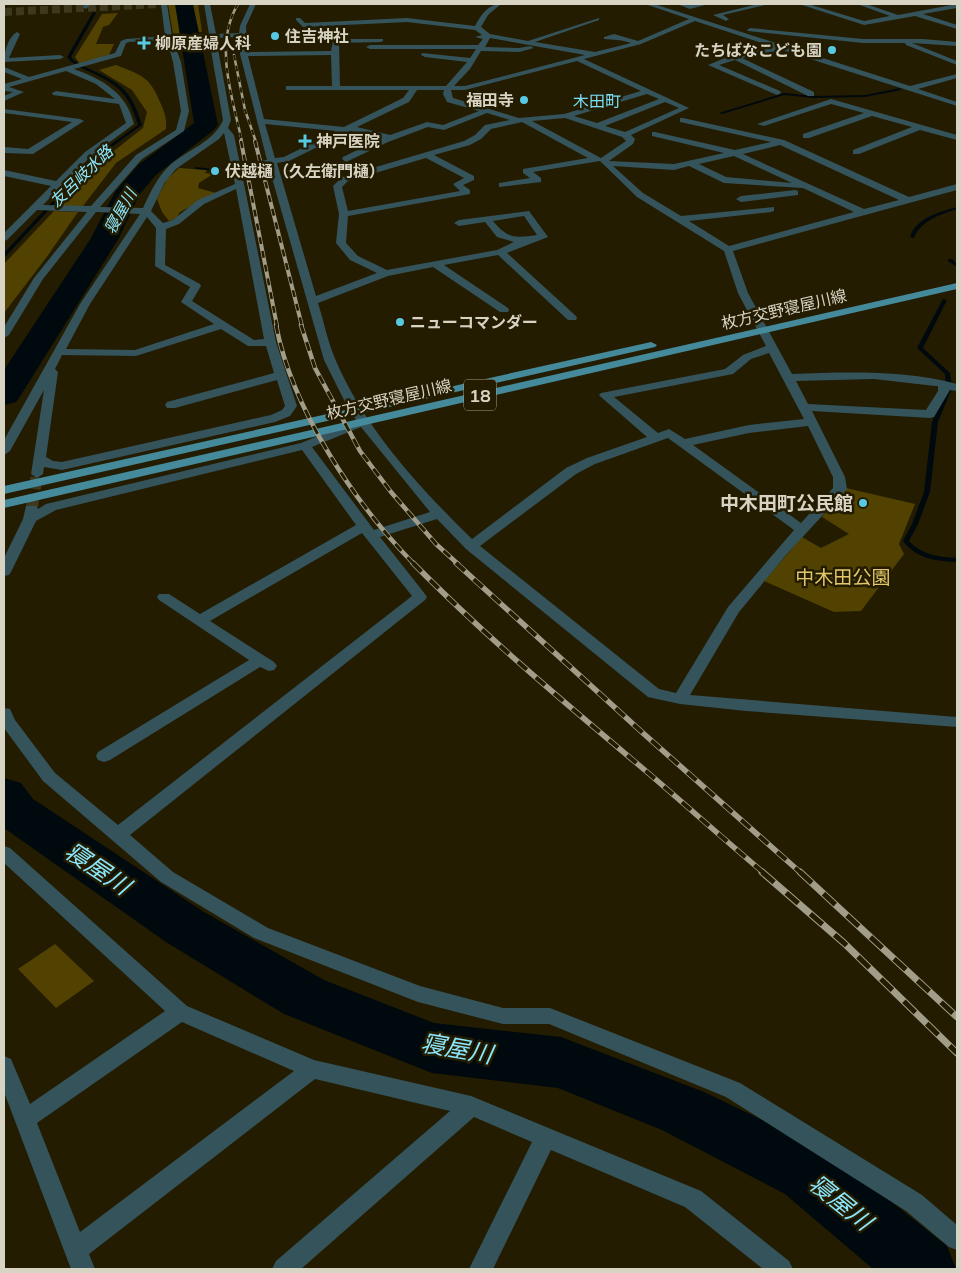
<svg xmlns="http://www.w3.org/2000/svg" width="961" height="1273" font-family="Mulish,'Noto Sans JP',sans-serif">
<rect width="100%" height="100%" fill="#231c01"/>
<g fill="#514201">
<polygon points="168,4 198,4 202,32 173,34"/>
<polygon points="118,13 109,25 103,27 96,44 114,44 109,55 80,64 75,57 102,14"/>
<path d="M116 65C140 75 149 75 160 102 164 111 167 118 166 129L116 163 83 206H61L96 165 143 128 147 112 132 90 99 70Z"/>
<polygon points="179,168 207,170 205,173 213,174 199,183 198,188 216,193 180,212 176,219 169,221 162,212 157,199 167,179"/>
<polygon points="54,211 78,212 46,258 4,313 4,264"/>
<polygon points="846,488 915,504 899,544 904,554 861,611 834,612 764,581 802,537 821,548 849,534 822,517"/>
<polygon points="55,944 94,981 56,1008 18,969"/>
</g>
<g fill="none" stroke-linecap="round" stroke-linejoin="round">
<g fill="#00090e" fill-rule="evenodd">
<path d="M93 12 96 13 71 57C77 64 86 67 94 71 124 85 132 93 142 125L99 156 6 256H4V253L97 154 138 125C128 93 120 86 90 72 82 68 73 65 67 57Z"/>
<polygon points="900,88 901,90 865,97 814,98 784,95 722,114 719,113 784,93 814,96 865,95"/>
<polygon points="195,167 214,169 216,170 214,171 196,169 195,169"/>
<path d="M957 207V209C940 215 921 220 914 238L910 237C916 218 939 212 957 207Z"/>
<polygon points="948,259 952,259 957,264 957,267 948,261"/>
<path d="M943 299 947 300 923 348 950 373 952 388 938 422 930 492 918 524 909 541C922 555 939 557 957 558V562C935 561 917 559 903 541L912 524 924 492 932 422 946 388 945 374 917 348Z"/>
</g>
<g fill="#00090e" fill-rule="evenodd">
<polygon points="175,4 193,4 218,125 214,130 156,175 139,195 119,238 21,395 16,402 4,405 4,370 91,238 115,192 138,165 194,123"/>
<polygon points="4,778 21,783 33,799 204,912 324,980 434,1023 561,1037 704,1092 829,1152 947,1246 956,1269 873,1269 785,1194 662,1130 558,1088 432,1073 284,1014 166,942 4,828"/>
</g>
<polyline stroke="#3e381e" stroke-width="8" stroke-dasharray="8 4" stroke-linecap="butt" points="4,12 160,4"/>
<polyline stroke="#3e381e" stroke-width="12" stroke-dasharray="12 6" stroke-linecap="butt" points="32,507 37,474"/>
<g fill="#34535b" fill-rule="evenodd">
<polygon points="85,4 91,4 86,9 83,7"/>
<path d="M161 4H167L172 36 209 34 204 4H210L216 34 239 33 240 26 250 4H256L246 26 247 52 331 51 333 41 336 39H383V41L381 42 339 43 340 86H446L467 62 425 57 421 55 422 53 470 58 476 49H370L366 47 370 45H478L483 39 475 37 482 35 475 30 407 22 303 27 296 20V18H300L305 23 407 18 475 26C481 15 488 4 501 4L488 15 481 27 490 34 528 41 599 18V20L535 42 595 52 631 43C618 39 615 40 604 39V37L614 34 638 41 689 19 645 4H654L910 86 957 74V78L918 89 957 102V106L782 50 742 58 814 92V96H808L735 60 719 65 780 91 781 93 777 95 708 65 732 55 774 47 695 21 641 44 584 59 689 108 631 135 635 139 633 144 609 161 674 164 724 153 652 136V132H655L735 150 771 142 680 122V118H683L784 140 909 197 957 184V190L733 251 748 293 792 374C848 372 904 370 957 384V391L950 390 934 417 930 418 812 411 845 477 847 489 786 555 739 612 690 695 957 717V727L746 711 680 704 648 697 466 549 437 519 380 537 425 594 427 597 425 600 130 835 173 872 268 928 420 986 503 1008H550L740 1083 922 1195 957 1225V1250L949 1247 906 1211 726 1097 549 1024H503L418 1002 254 938 161 882 43 781 4 728V708L10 709 15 720 55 773 118 825 412 596 362 533 210 621 274 662 277 666 274 670 269 671 260 667 110 760 104 762 98 760 96 756 98 752 249 660 159 600 157 597 159 594H169L200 614 356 525 302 450 56 510 36 521 11 572 9 575 4 576V558L23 519 26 506H36L38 509 46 504 301 443 356 420 349 410 324 360 268 164 241 169 276 342 297 406 290 416 275 422 62 470 44 467 43 474 37 478 31 474 44 390 10 451 4 455V440L80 304 140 214 96 212 43 279 9 335 4 338V327L34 278 87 212 37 210 7 240 4 241V233L51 186 4 176V170L56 181 85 152 126 123 119 104 53 95 52 93 56 91 115 99 96 84 66 71 9 87 24 92 4 101V96L13 92 5 91 4 84 22 79 4 72V67L29 77 115 53 121 41 126 39 165 36ZM239 37 240 54 267 160 240 164 234 135 228 128 231 120 216 38ZM490 38 585 55 465 86H454L470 69 481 51 519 52 534 48 530 46 519 48 485 47ZM209 39 223 120C214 142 187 150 170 165 157 177 150 193 143 208L100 207 142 159 184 131 189 111 181 62 173 40ZM167 40 173 62 181 111 176 130 136 155 91 206 43 205 91 156 134 124C127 93 102 79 74 69L121 56 126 43 129 42ZM331 55 332 86H286V90H409L403 98 344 127 264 119 248 56ZM577 61 641 91 564 114 519 118 453 98 451 90H465ZM417 90H444L443 94 447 102 479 111 443 125 427 122 390 135 357 127 409 102ZM647 94 659 99 597 123 574 116ZM665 102 679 108 625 132 605 126ZM487 113 510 120 485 125 475 135 464 141 342 177 333 186 339 214 336 243 350 260 377 273 316 296 277 163 289 161 350 131 382 138 343 157 342 159 346 162 388 142 428 127 444 130ZM565 118 622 137 626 141 601 158 532 121ZM522 122 588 158 523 169V173L530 178 499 183V187L541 182V178L533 172 600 161 637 197 724 251 738 293 766 346 743 355 725 369 601 393 599 395 601 397 647 437 587 458 566 468 472 539C419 487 366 430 336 361 328 343 324 322 318 303L388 276 433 267 500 312H508L509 310 508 308 444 265 498 255 568 320H576L577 318 576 316 507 253 548 237 529 211 459 220 454 223 459 226 485 222 497 237 514 242 497 250 387 270 358 256 346 243 348 216 470 194V190L463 185 474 180V176L434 155 470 145 481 139 491 129ZM265 124 336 131 284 157 275 158ZM224 133 235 184 198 200 173 220 163 223 151 211 165 182 176 169 219 139ZM780 145 899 200 864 209 743 154ZM734 156 792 183 726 177 699 164ZM426 158 464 178 453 184 460 191 348 211 342 187 348 181ZM613 166 674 170 689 166 724 183 803 188 854 212 729 246 689 221 771 212 774 211V207L681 216 643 193ZM236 189 264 339 254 340 192 301 201 286 200 284 165 265 166 229 179 224 204 204ZM524 216 537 235C515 238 508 239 493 221ZM147 217 156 228 155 266 190 287 181 302 214 324 135 350 66 349 90 304ZM221 329 248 346H266L274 373 167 402 165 405 167 408H175L277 380 285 406 282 410 271 415 62 462 53 461 46 457 58 372 55 369 62 355 136 356ZM769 353 804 419 749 425 685 439 669 429 658 433 614 397 733 374 751 359ZM874 379 935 386H938V391L926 410 808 404 796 381ZM808 426 833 477V488L801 523 693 445 749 433ZM361 427 430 512 374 530 312 447ZM668 438 794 530 728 607 676 693 659 689 480 546 576 474 595 464Z"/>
<polygon points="677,4 709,4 690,9"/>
<polygon points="758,4 769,4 723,15 729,19 726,21 713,15"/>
<polygon points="799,4 808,4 864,21 890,16 857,4 866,4 898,15 957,4 957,8 923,14 957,25 957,29 915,16 864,25"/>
<polygon points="750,28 863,39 923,39 957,42 957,46 912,43 957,61 957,65 906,45 905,43 863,43 748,31 747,30"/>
<path d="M17 32 20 34 9 58 60 55 64 57 60 59 4 62C4 52 8 37 17 32Z"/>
<polygon points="831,99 957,135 957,140 920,130 859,154 853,154 853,150 912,127 872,116 809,138 803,138 803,134 864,113 831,104 764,126 757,124"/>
<polygon points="4,109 80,119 84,121 33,154 4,153 4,147 28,149 72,122 4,113"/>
<polygon points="795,190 798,191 798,195 741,202 736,199 741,196"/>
<path d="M4 846 10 848 187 1006 314 1060 471 1096 701 1191 789 1261 793 1269H763L685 1207 551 1150 493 1269H469L532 1142 474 1117 301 1269H272L276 1261 450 1111 315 1079 89 1254 95 1269H71L4 1092V1056L11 1059 30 1104 165 1011 4 863ZM182 1022 294 1071 80 1232 37 1123Z"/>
</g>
<g fill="#458a9b" fill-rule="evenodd">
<polygon points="957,283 957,289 4,508 4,500"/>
<polygon points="651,342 657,345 655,347 4,494 4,486"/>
</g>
<defs>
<g id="rail-far4">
<path d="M238 4C213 45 233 99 242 142"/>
<polyline points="234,55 245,110 256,142"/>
</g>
<g id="rail-far3">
<polyline points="241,141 277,326"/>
<polyline points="255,141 302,326"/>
</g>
<g id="rail-far2">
<path d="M276 325C292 409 355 504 414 564"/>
<polyline points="301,325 315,368 360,451 391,492 436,544 458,564"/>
</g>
<g id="rail-far1">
<path d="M413 563C483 634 558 697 634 761 678 798 720 836 764 873"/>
<polyline points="456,563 644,734 801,873"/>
</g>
<g id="rail">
<polyline points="762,872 844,943 957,1053"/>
<polyline points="800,872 957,1017"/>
</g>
</defs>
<use href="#rail-far4" stroke="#a19d89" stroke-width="2.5"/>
<use href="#rail-far3" stroke="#a19d89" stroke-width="4"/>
<use href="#rail-far2" stroke="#a19d89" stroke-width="4.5"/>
<use href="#rail-far1" stroke="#a19d89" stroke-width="5.5"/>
<use href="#rail" stroke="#a19d89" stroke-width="7"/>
<use href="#rail-far4" stroke="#231c01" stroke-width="2" stroke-dasharray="5.5" stroke-linecap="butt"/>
<use href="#rail-far3" stroke="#231c01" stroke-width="2.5" stroke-dasharray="7" stroke-linecap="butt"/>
<use href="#rail-far2" stroke="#231c01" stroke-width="3" stroke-dasharray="9" stroke-linecap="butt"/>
<use href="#rail-far1" stroke="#231c01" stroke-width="4" stroke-dasharray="12" stroke-linecap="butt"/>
<use href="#rail" stroke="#231c01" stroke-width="5" stroke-dasharray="16" stroke-linecap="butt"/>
</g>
<g fill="#58c9e3" stroke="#231c01" stroke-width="2">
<circle cx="275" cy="36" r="5"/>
<path d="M141.5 35.5h5v5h5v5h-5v5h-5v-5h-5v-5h5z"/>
<circle cx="832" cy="50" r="5"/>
<circle cx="524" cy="100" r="5"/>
<path d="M302.5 133.5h5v5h5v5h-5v5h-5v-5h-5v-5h5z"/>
<circle cx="215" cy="171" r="5"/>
<circle cx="400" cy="322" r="5"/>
<circle cx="863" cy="503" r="5"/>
</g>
<g text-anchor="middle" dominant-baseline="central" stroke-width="5" stroke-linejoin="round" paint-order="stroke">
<g font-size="16" font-weight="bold" fill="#d8d4c4" stroke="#231c01" text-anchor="start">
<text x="285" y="36">住吉神社</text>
<text x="155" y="43">柳原産婦人科</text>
<text x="822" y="50" text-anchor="end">たちばなこども園</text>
<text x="514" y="100" text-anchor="end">福田寺</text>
<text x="316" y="141">神戸医院</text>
<text x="225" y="171">伏越樋（久左衛門樋）</text>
<text x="410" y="322">ニューコマンダー</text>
</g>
<g font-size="16" fill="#7adef7" stroke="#231c01">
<text x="597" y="101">木田町</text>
</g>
<g font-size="16" font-style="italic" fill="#8be7fe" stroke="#231c01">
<text transform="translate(81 176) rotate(-44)">友呂岐水路</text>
<text transform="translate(120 211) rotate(-61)">寝屋川</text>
</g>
<g font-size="16" fill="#d8d4c4" stroke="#231c01">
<text transform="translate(784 309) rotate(-13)">枚方交野寝屋川線</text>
<text transform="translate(389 399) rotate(-13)">枚方交野寝屋川線</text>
</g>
<rect fill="#231c01" stroke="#a29d8a" stroke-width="1" x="464" y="379.5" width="32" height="31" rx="4"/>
<g font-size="18" font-weight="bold" fill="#d8d4c4">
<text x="480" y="395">18</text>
</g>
<g font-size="19" font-weight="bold" fill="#d8d4c4" stroke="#231c01" text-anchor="end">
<text x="853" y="503">中木田町公民館</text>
</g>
<g font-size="19" fill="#e2c86b" stroke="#231c01">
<text x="843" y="577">中木田公園</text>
</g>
<g font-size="24" font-style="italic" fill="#8be7fe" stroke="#231c01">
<text transform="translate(98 868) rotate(34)">寝屋川</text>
<text transform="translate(457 1048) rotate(10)">寝屋川</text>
<text transform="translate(841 1202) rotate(39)">寝屋川</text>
</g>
</g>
<rect width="961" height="1273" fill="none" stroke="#d8d4c4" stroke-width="10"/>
</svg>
